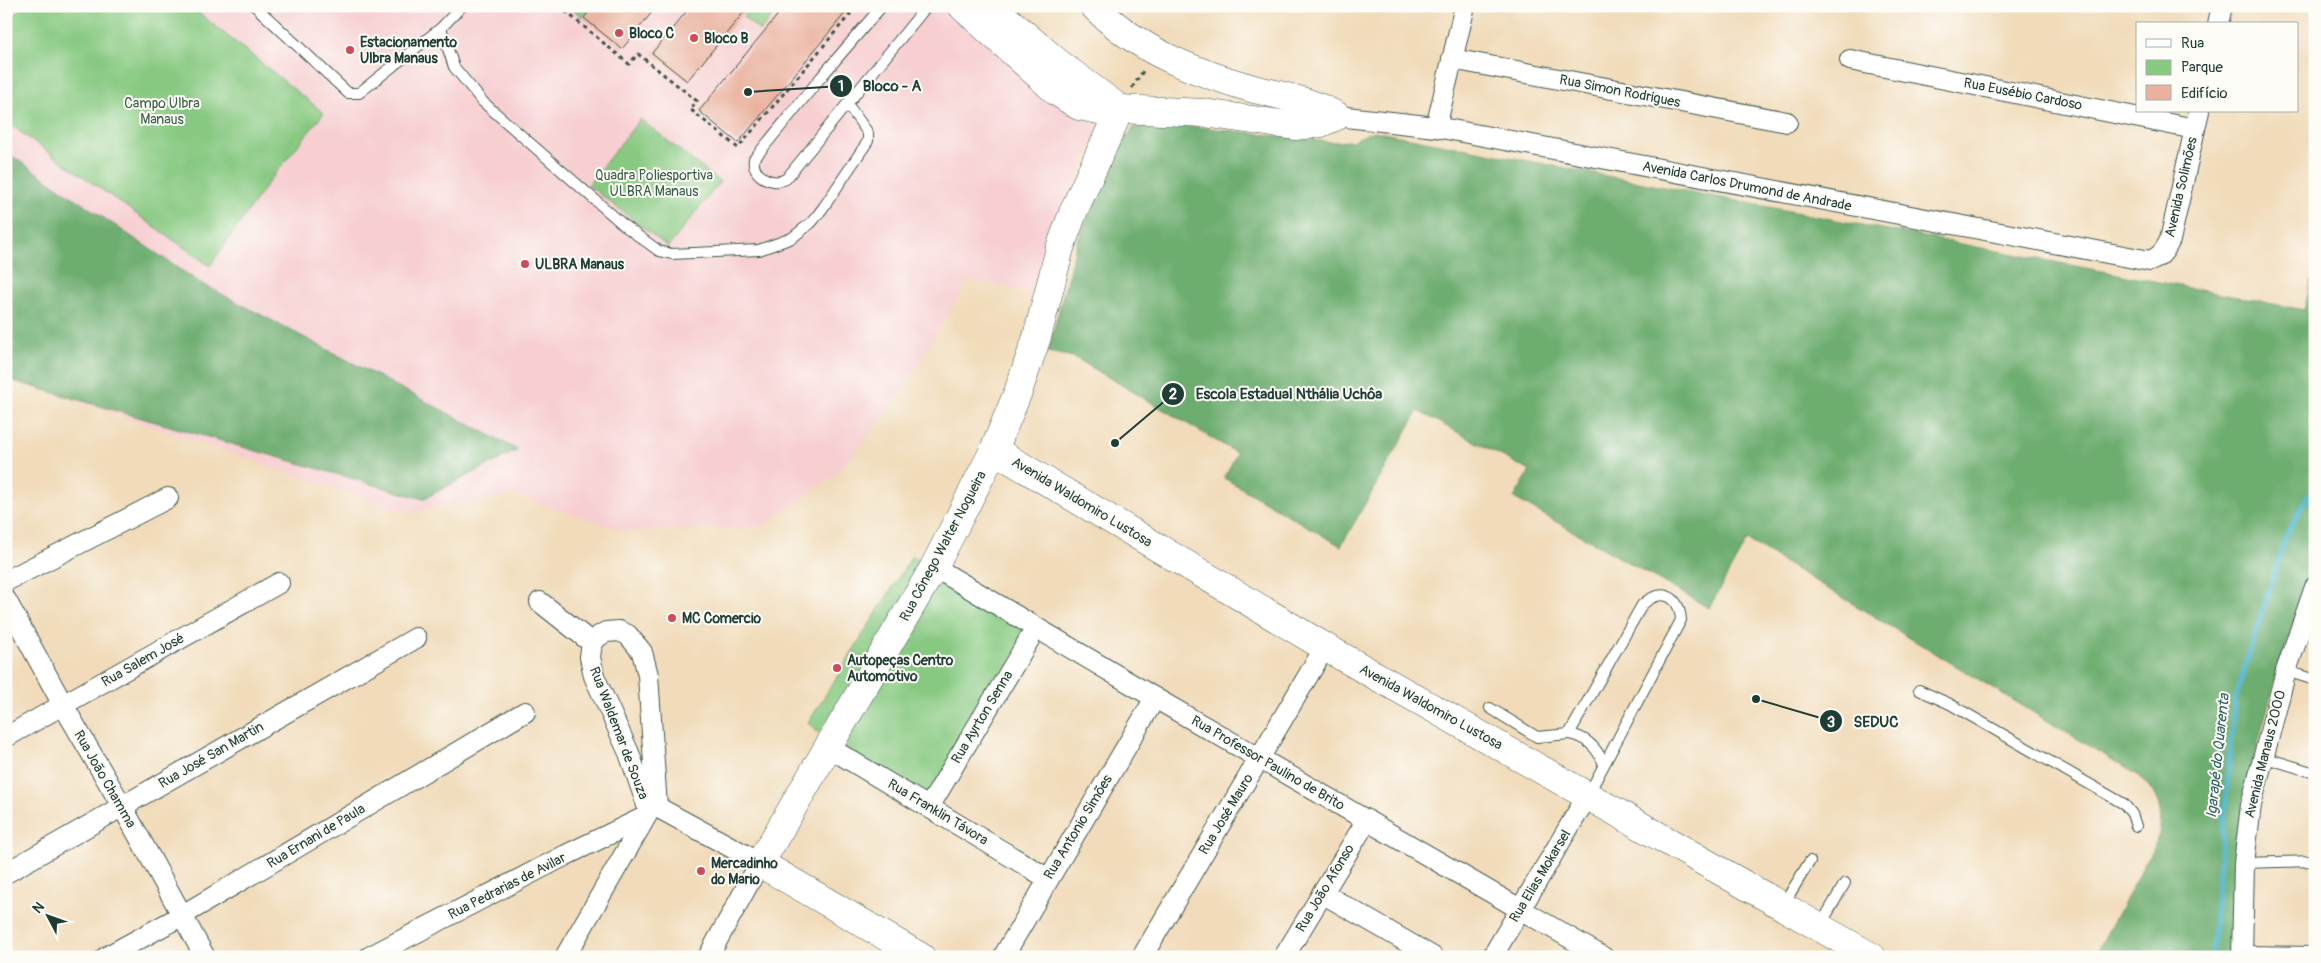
<svg xmlns="http://www.w3.org/2000/svg" width="2321" height="963" font-family="Pangolin,sans-serif">
<rect width="100%" height="100%" fill="#fdfcf7"/>
<filter id="ink" filterUnits="userSpaceOnUse"><feTurbulence type="fractalNoise" baseFrequency=".02" numOctaves="2"/><feDisplacementMap in="SourceGraphic" scale="10" xChannelSelector="R" yChannelSelector="G"/><feConvolveMatrix kernelMatrix="1 2 1 2 8 2 1 2 1" color-interpolation-filters="sRGB"/></filter>
<filter id="wash" filterUnits="userSpaceOnUse"><feTurbulence type="fractalNoise" baseFrequency=".0096" numOctaves="4" result="noise"/><feDisplacementMap in="SourceGraphic" scale="20" xChannelSelector="R" yChannelSelector="G"/><feGaussianBlur stdDeviation="1.12" result="paint"/><feColorMatrix in="noise" values="0 0 0 0 0 0 0 0 0 0 0 0 0 0 0 0 0 1.4 0 .05"/><feComposite in="paint" operator="in"/></filter>
<g filter="url(#wash)">
<rect width="100%" height="100%" fill="#f1dbba"/>
<polygon fill="#f7cfd1" points="6,6 955,6 1100,121 1035,293 969,280 896,401 837,474 763,527 624,531 513,495 407,513 6,377"/>
<g fill="#87c981" stroke="#53835a">
<polygon points="23,6 190,6 324,113 267,184 210,266 6,122 6,26"/>
<polygon points="569,6 591,6 582,17"/>
<polygon points="752,6 781,6 760,31 743,17"/>
<polygon points="640,119 720,182 668,247 588,185"/>
<polygon points="912,556 1031,628 926,801 825,739 808,723"/>
</g>
<g fill="#6dad6f" stroke="#467552">
<path d="M1147 121 1330 142 1352 141 1373 131 2304 310 2315 266V561L2278 669 2242 804 2233 957H2094L2158 839C2165 811 2158 790 2134 773L1747 540 1709 608 1514 498 1530 471 1418 411 1341 546 1224 478 1237 453 1074 357 1048 352 1077 242 1119 148 1133 128Z"/>
<polygon points="6,152 199,282 518,450 423,499 6,379"/>
</g>
<g fill="none" stroke-linecap="round" stroke-linejoin="round">
<polyline stroke="#51b7cf" stroke-width="5" points="2211,957 2235,699 2286,535 2315,483"/>
</g>
<g id="blocks">
<g fill="#eab19e">
<polygon points="593,6 657,6 622,49 584,18"/>
<polygon points="691,6 749,6 687,81 652,53"/>
<polygon points="785,6 851,6 738,143 699,111"/>
</g>
</g>
</g>
<g filter="url(#ink)">
<use href="#blocks" fill-opacity="0" stroke="#3e5548" stroke-width="1"/>
<g fill="none" stroke-linecap="round" stroke-linejoin="round">
<defs>
<g id="lane">
<polyline points="255,6 348,93 359,93 441,28 462,6"/>
<path d="M882 6 822 76 754 159C751 176 773 186 786 179L927 6"/>
<polyline points="441,28 454,67 483,102 626,227 659,251 672,254 759,250 792,238 812,222 823,208 868,141 868,133 848,105"/>
<polyline points="2286,671 2315,680"/>
<polyline points="1919,690 1950,704 2124,804 2132,814 2136,826"/>
<path d="M1490 708 1537 737 1569 734 1642 605C1661 588 1679 594 1681 620L1588 795"/>
<path d="M1569 734C1587 737 1597 748 1604 764"/>
<polyline points="2263,757 2315,773"/>
<polyline points="2244,863 2315,861"/>
<polyline points="1783,905 1810,861"/>
<polyline points="1820,926 1845,883"/>
<polyline points="2242,951 2315,952"/>
</g>
<g id="street">
<polyline points="2218,24 2222,6"/>
<polyline points="1452,59 1787,122"/>
<polyline points="1850,60 2195,129"/>
<path d="M1337 116 1436 127 2150 261C2161 257 2165 250 2170 240L2199 111"/>
<polyline points="1436,127 1465,6"/>
<polyline points="934,567 1155,698 1603,957"/>
<polyline points="6,581 168,498"/>
<polyline points="6,600 63,705 122,806 205,957"/>
<polyline points="540,602 592,643"/>
<polyline points="6,737 279,583"/>
<polyline points="828,747 1047,878"/>
<polyline points="657,807 760,863 708,957"/>
<polyline points="929,807 1036,628"/>
<polyline points="649,811 629,753 594,676 590,657 592,643 599,636 606,632 619,631 628,635 642,652 648,675 657,807"/>
<polyline points="6,873 416,638"/>
<polyline points="1322,893 1433,957"/>
<polyline points="106,957 181,916 525,712"/>
<polyline points="369,957 566,855 645,817"/>
<polyline points="565,957 647,815"/>
<polyline points="1003,957 1155,698"/>
<polyline points="1142,957 1325,647"/>
<polyline points="1284,957 1367,820"/>
<polyline points="1492,957 1588,795"/>
<polyline points="2242,957 2244,863 2251,805 2286,671 2315,587"/>
</g>
<g id="secondary">
<polyline points="962,6 1057,92 1079,106 1099,110 1120,109 1204,113 1295,126 1321,123 1337,116"/>
<path d="M1094 6C1138 51 1195 72 1254 89 1282 96 1312 101 1337 116"/>
<polyline points="994,450 1325,647 1872,957"/>
<polyline points="921,957 760,863 934,567 994,450 1018,392 1037,337 1060,248 1074,210 1120,109 1057,62 991,6"/>
</g>
</defs>
<use href="#lane" stroke="#3e5548" stroke-width="12"/>
<use href="#street" stroke="#3e5548" stroke-width="22"/>
<use href="#secondary" stroke="#3e5548" stroke-width="29"/>
<g stroke="#3e5548" stroke-width="3" stroke-dasharray="4 4" stroke-linecap="butt">
<polyline points="559,6 629,64 638,54 697,101 690,109 738,148 857,6"/>
<polyline points="1132,88 1145,68"/>
</g>
<use href="#lane" stroke="#fff" stroke-width="10"/>
<use href="#street" stroke="#fff" stroke-width="20"/>
<use href="#secondary" stroke="#fff" stroke-width="28"/>
</g>
</g>
<g fill="#d1495b" stroke="#fdfcf7" stroke-width="2">
<circle cx="619" cy="33" r="5"/>
<circle cx="694" cy="38" r="5"/>
<circle cx="350" cy="50" r="5"/>
<circle cx="525" cy="264" r="5"/>
<circle cx="672" cy="618" r="5"/>
<circle cx="837" cy="668" r="5"/>
<circle cx="701" cy="871" r="5"/>
</g>
<g text-anchor="middle" dominant-baseline="central" stroke-width="4" stroke-linejoin="round" paint-order="stroke">
<g font-size="14" font-weight="bold" fill="#1f3d34" stroke="#fdfcf7" text-anchor="start">
<text x="629" y="33">Bloco C</text>
<text x="704" y="38">Bloco B</text>
<text x="360" y="42">Estacionamento<tspan x="360" dy="16">Ulbra Manaus</tspan></text>
<text x="535" y="264">ULBRA Manaus</text>
<text x="682" y="618">MC Comercio</text>
<text x="847" y="660">Autopeças Centro<tspan x="847" dy="16">Automotivo</tspan></text>
<text x="711" y="863">Mercadinho<tspan x="711" dy="16">do Mario</tspan></text>
</g>
<g font-size="14" fill="#1f3d34" stroke="#fdfcf7">
<text transform="translate(1620 91) rotate(11)">Rua Simon Rodrigues</text>
<text transform="translate(2023 94) rotate(11)">Rua Eusébio Cardoso</text>
<text transform="translate(1747 186) rotate(11)">Avenida Carlos Drumond de Andrade</text>
<text transform="translate(2181 187) rotate(-77)">Avenida Solimões</text>
<text transform="translate(1082 502) rotate(31)">Avenida Waldomiro Lustosa</text>
<text transform="translate(943 546) rotate(-62)">Rua Cônego Walter Nogueira</text>
<text transform="translate(143 660) rotate(-30)">Rua Salem José</text>
<text transform="translate(1431 707) rotate(29)">Avenida Waldomiro Lustosa</text>
<text transform="translate(982 717) rotate(-59)">Rua Ayrton Senna</text>
<text transform="translate(619 733) rotate(69)">Rua Waldemar de Souza</text>
<text transform="translate(2265 754) rotate(-76)">Avenida Manaus 2000</text>
<text transform="translate(211 755) rotate(-30)">Rua José San Martin</text>
<text transform="translate(1268 763) rotate(30)">Rua Professor Paulino de Brito</text>
<text transform="translate(105 779) rotate(60)">Rua João Chamma</text>
<text transform="translate(938 812) rotate(31)">Rua Franklin Távora</text>
<text transform="translate(1226 814) rotate(-59)">Rua José Mauro</text>
<text transform="translate(1078 827) rotate(-59)">Rua Antonio Simões</text>
<text transform="translate(316 836) rotate(-31)">Rua Ernani de Paula</text>
<text transform="translate(1540 876) rotate(-59)">Rua Elias Mokarsel</text>
<text transform="translate(507 886) rotate(-27)">Rua Pedrarias de Avilar</text>
<text transform="translate(1325 888) rotate(-59)">Rua João Afonso</text>
</g>
<g font-size="14" fill="#396047" stroke="#fdfcf7">
<text x="162" y="103">Campo Ulbra<tspan x="162" dy="16">Manaus</tspan></text>
<text x="654" y="175">Quadra Poliesportiva<tspan x="654" dy="16">ULBRA Manaus</tspan></text>
</g>
<g font-size="15" font-style="italic" fill="#2e6262" stroke="#fdfcf7">
<text transform="translate(2218 756) rotate(-84)">Igarapé do Quarenta</text>
</g>
</g>
<path fill="none" stroke="#1f3d34" stroke-width="2" d="M748 92L841 86M1115 443L1173 394M1756 699L1831 721"/>
<g fill="#1f3d34" stroke="#fdfcf7" stroke-width="2">
<circle cx="748" cy="92" r="5"/>
<circle cx="1115" cy="443" r="5"/>
<circle cx="1756" cy="699" r="5"/>
<circle cx="841" cy="86" r="12"/>
<circle cx="1173" cy="394" r="12"/>
<circle cx="1831" cy="721" r="12"/>
</g>
<g font-size="15" text-anchor="middle" font-weight="bold" fill="#fff">
<text x="841" y="91">1</text>
<text x="1173" y="399">2</text>
<text x="1831" y="727">3</text>
</g>
<g font-size="15" text-anchor="middle" font-weight="bold" fill="#1f3d34" stroke="#fdfcf7" stroke-width="4" stroke-linejoin="round" paint-order="stroke">
<text x="892" y="91">Bloco - A</text>
<text x="1289" y="399">Escola Estadual Nthália Uchôa</text>
<text x="1876" y="727">SEDUC</text>
</g>
<rect width="2321" height="963" fill="none" stroke="#fdfcf7" stroke-width="25"/>
<rect x="2136" y="22" width="162" height="90" fill="#fdfcf7" stroke="#a4b0a9"/>
<rect x="2146" y="39" width="25" height="8" fill="#ffffff" stroke="#a4b0a9"/>
<text x="2181" y="48" font-size="15" fill="#1f3d34">Rua</text>
<rect x="2146" y="60" width="25" height="15" fill="#87c981" stroke="#a4b0a9"/>
<text x="2181" y="72" font-size="15" fill="#1f3d34">Parque</text>
<rect x="2146" y="85" width="25" height="15" fill="#eab19e" stroke="#a4b0a9"/>
<text x="2181" y="98" font-size="15" fill="#1f3d34">Edifício</text>
<g transform="translate(48 916) rotate(311)" stroke="#fdfcf7" stroke-width="4" paint-order="stroke">
<path d="M0-4L9 19L0 12L-9 19Z" fill="#1f3d34"/>
<text y="-8" font-size="14" font-weight="bold" text-anchor="middle" fill="#1f3d34">N</text>
</g>
</svg>
